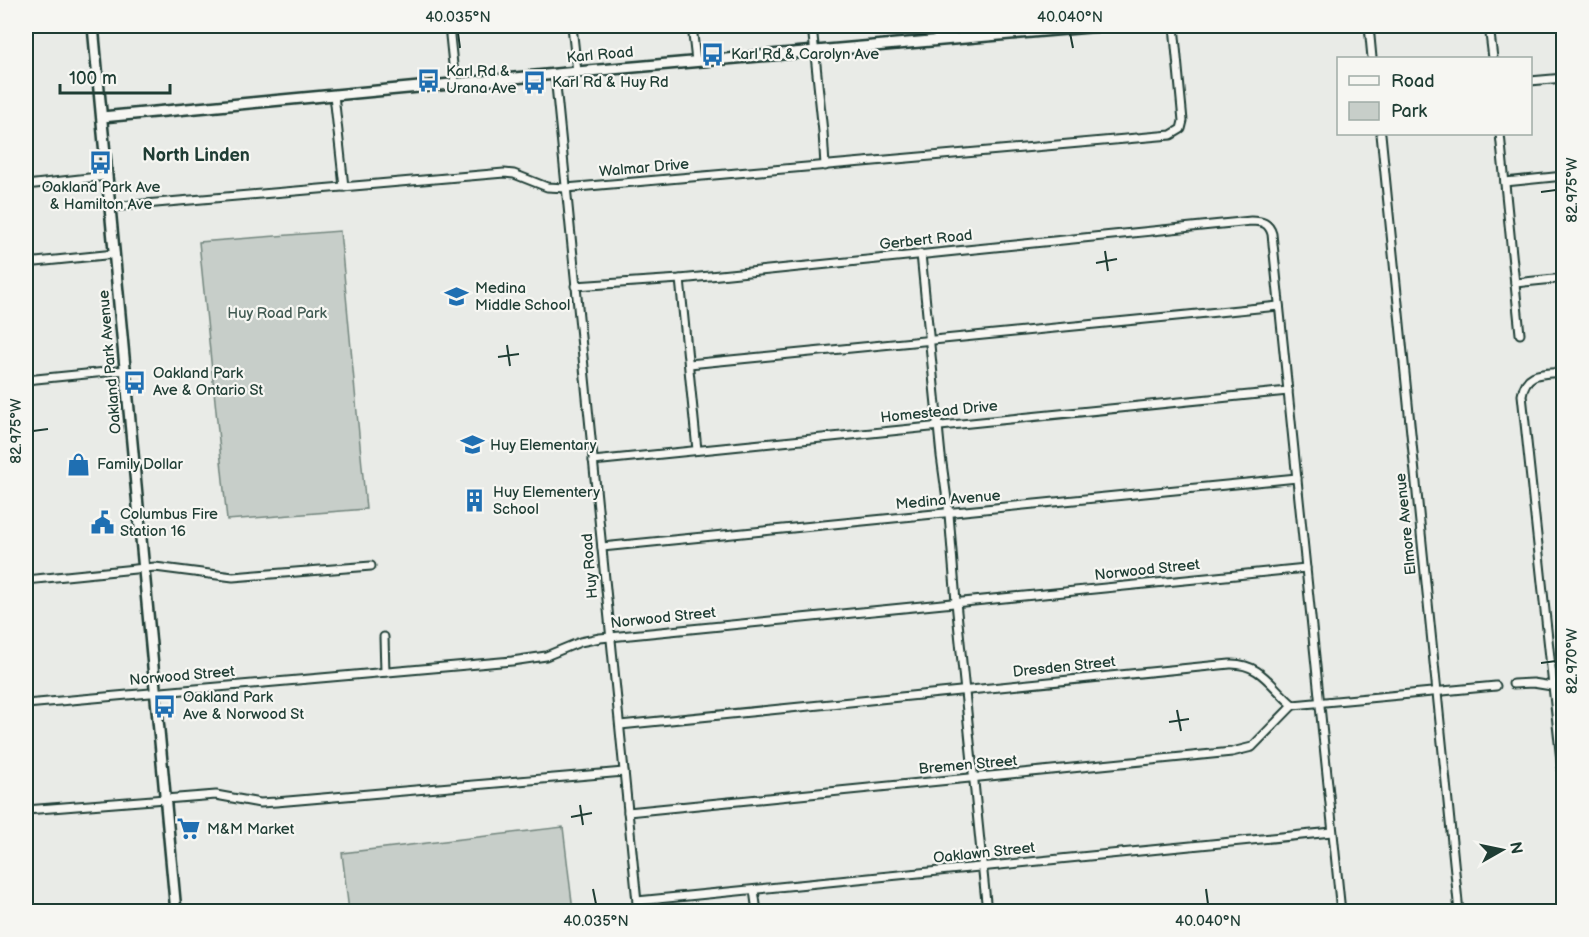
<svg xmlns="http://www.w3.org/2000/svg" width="1589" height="937" font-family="'Balsamiq Sans',sans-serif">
<rect width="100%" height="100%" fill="#e9ebe7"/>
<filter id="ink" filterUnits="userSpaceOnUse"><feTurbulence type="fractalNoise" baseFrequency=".0167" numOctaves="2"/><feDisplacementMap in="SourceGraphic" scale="12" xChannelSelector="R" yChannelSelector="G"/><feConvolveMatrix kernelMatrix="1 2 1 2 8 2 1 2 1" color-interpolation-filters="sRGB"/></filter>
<g filter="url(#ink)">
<g fill="#c7cec9" stroke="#73867e" stroke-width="1.5">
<polygon points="340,231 366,509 227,520 199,242"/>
<polygon points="563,827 573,911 349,911 342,853"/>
</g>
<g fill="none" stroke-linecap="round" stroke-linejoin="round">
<defs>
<g id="minor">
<polyline points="449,26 455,84"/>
<polyline points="572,26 577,72"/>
<polyline points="692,26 696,61"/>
<polyline points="812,26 823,132 825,166"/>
<polyline points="1369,26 1372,58"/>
<polyline points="1489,26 1493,58"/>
<polyline points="555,75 638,912"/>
<polyline points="1530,81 1564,78"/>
<polyline points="334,95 344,187"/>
<polyline points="1381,134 1459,912"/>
<polyline points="1500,134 1520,334"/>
<polyline points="1505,182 1564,176"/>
<polyline points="26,185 107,176"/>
<polyline points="110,207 504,173 514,174 547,187 566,188 1171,135 1181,129 1183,121 1174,26"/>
<polyline points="921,254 941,456 949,514 956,602 987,912"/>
<polyline points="26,263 115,254"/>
<polyline points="680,279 697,450"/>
<polyline points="1515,283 1564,278"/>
<path d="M575 286 680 279 1251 221C1262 221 1269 223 1272 234L1341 912"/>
<polyline points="689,364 1279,306"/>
<path d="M1564 372C1544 374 1526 370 1522 395L1564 789"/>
<polyline points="26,380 126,370"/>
<polyline points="593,461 1288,391"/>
<polyline points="602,547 1297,478"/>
<polyline points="26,580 155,567 233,577 371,566"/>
<polyline points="384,637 385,672"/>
<polyline points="1513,684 1533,683 1564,688"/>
<polyline points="26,704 512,661 546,656 580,642 600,638 1306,568"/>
<path d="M620 725 1230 664C1261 663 1271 687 1293 705L1496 686"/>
<polyline points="26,810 216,795 260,803 276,802 624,772"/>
<polyline points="628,812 1232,752 1252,747 1293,705"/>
<polyline points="754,890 757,912"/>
<polyline points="637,901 1332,832"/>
</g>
<g id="major">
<polyline points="93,26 176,912"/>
<polyline points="102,117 577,72 1101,26"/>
</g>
</defs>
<use href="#minor" stroke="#1f3d34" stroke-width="11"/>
<use href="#major" stroke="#1f3d34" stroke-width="14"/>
<use href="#minor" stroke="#f6f6f2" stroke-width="7"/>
<use href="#major" stroke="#f6f6f2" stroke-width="9"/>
</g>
</g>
<path fill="none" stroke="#1f3d34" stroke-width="2" d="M458 33 460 48M1070 33 1073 48M1541 192 1556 190M1105 251 1108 271M1096 263 1117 259M507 345 510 366M498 357 519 354M33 431 48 429M1541 663 1556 661M1177 710 1181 731M1169 722 1189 719M580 805 583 825M571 817 592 813M593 889 596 904M1206 889 1208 904"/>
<defs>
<symbol id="bus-bare" viewBox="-9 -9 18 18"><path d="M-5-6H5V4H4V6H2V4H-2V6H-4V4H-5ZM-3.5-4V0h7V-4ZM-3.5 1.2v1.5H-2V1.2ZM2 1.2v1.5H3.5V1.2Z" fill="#1f6fb2" stroke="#f6f6f2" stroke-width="2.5" paint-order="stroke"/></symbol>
<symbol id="school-bare" viewBox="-9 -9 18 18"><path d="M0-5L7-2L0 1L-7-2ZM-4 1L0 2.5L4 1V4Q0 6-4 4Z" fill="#1f6fb2" stroke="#f6f6f2" stroke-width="2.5" paint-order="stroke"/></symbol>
<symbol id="shop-bare" viewBox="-9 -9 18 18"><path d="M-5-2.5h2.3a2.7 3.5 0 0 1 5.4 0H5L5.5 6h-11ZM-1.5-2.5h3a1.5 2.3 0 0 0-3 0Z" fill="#1f6fb2" stroke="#f6f6f2" stroke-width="2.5" paint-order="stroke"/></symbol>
<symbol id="building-bare" viewBox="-9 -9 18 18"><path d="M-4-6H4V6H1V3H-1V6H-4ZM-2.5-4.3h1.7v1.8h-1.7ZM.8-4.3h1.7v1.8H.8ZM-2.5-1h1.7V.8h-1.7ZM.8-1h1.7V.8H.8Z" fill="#1f6fb2" stroke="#f6f6f2" stroke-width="2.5" paint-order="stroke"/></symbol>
<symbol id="civic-bare" viewBox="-9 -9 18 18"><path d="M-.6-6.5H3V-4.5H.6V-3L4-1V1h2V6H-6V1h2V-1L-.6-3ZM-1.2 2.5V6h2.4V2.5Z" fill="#1f6fb2" stroke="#f6f6f2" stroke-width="2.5" paint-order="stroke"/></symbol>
<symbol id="supermarket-bare" viewBox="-9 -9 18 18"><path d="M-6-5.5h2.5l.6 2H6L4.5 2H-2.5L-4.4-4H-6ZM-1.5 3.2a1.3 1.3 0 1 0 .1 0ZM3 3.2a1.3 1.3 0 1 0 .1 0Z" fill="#1f6fb2" stroke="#f6f6f2" stroke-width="2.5" paint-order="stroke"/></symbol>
</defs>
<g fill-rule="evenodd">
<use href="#bus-bare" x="696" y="38" width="33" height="33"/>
<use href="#bus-bare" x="412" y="64" width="33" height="33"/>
<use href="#bus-bare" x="518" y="66" width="33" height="33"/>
<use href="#bus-bare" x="84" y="146" width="33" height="33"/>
<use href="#school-bare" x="440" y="280" width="33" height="33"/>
<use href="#bus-bare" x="118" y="366" width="33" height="33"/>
<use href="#school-bare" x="456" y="428" width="33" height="33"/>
<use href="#shop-bare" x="62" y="448" width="33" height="33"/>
<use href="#building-bare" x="458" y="484" width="33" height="33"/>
<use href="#civic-bare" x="86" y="506" width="33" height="33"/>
<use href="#bus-bare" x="148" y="690" width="33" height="33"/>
<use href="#supermarket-bare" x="172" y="812" width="33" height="33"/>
</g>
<g text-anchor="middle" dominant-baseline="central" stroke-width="4.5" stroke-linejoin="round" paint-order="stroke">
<g font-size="15" fill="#1f3d34" stroke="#f6f6f2" text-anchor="start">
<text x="731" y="54">Karl Rd &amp; Carolyn Ave</text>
<text x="446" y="71">Karl Rd &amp;<tspan x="446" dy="17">Urana Ave</tspan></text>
<text x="552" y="82">Karl Rd &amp; Huy Rd</text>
<text x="101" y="187" text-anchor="middle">Oakland Park Ave<tspan x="101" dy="17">&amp; Hamilton Ave</tspan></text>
<text x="475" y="288">Medina<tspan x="475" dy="17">Middle School</tspan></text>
<text x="153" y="373">Oakland Park<tspan x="153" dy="17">Ave &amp; Ontario St</tspan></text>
<text x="490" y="445">Huy Elementary</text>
<text x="97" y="464">Family Dollar</text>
<text x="493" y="492">Huy Elementery<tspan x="493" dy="17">School</tspan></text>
<text x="120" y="514">Columbus Fire<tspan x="120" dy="17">Station 16</tspan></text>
<text x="183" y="697">Oakland Park<tspan x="183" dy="17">Ave &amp; Norwood St</tspan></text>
<text x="207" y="829">M&amp;M Market</text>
</g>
<g font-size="15" fill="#1f3d34" stroke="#f6f6f2">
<text transform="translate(600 55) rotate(-5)">Karl Road</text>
<text transform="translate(644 168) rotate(-5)">Walmar Drive</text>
<text transform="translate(926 240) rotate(-6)">Gerbert Road</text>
<text transform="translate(110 362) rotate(-95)">Oakland Park Avenue</text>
<text transform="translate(939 412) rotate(-6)">Homestead Drive</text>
<text transform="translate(948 500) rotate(-5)">Medina Avenue</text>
<text transform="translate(1406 524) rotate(-96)">Elmore Avenue</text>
<text transform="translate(590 566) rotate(-95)">Huy Road</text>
<text transform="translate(1147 570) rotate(-6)">Norwood Street</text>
<text transform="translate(663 618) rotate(-6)">Norwood Street</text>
<text transform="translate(1064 667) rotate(-6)">Dresden Street</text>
<text transform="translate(182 676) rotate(-5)">Norwood Street</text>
<text transform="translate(968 765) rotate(-5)">Bremen Street</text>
<text transform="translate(984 853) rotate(-6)">Oaklawn Street</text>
</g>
<g font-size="15" fill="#415a52" stroke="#f6f6f2">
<text x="277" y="313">Huy Road Park</text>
</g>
<g font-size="18" font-weight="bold" fill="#1f3d34" stroke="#f6f6f2">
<text x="196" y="155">North Linden</text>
</g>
</g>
<rect width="1589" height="937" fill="none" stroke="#f6f6f2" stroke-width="66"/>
<rect x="1337" y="57" width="195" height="78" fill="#f6f6f2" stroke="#a0aca6" stroke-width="1.5"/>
<rect x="1349" y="76" width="30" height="9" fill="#f6f6f2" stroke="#a0aca6" stroke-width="1.5"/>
<text x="1391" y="87" font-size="18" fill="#1f3d34">Road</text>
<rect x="1349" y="102" width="30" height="18" fill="#c7cec9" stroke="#a0aca6" stroke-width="1.5"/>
<text x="1391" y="117" font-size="18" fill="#1f3d34">Park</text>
<g transform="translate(1502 850) rotate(81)" stroke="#f6f6f2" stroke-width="4.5" paint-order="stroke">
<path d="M0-4.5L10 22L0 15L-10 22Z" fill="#1f3d34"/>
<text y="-9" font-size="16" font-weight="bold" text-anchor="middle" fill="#1f3d34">N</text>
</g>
<path d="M60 84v9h110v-9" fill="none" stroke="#1f3d34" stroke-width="3"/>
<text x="69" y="84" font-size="18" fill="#1f3d34" stroke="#f6f6f2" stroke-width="4.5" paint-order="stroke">100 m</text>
<rect x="33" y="33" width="1523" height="871" fill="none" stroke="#1f3d34" stroke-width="2"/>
<g font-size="15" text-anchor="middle" fill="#1f3d34">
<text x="458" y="22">40.035°N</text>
<text x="1070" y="22">40.040°N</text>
<text transform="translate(1572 190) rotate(-90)" y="5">82.975°W</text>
<text transform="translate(16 431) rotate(-90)" y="5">82.975°W</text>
<text transform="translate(1572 661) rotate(-90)" y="5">82.970°W</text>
<text x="596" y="926">40.035°N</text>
<text x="1208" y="926">40.040°N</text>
</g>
</svg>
